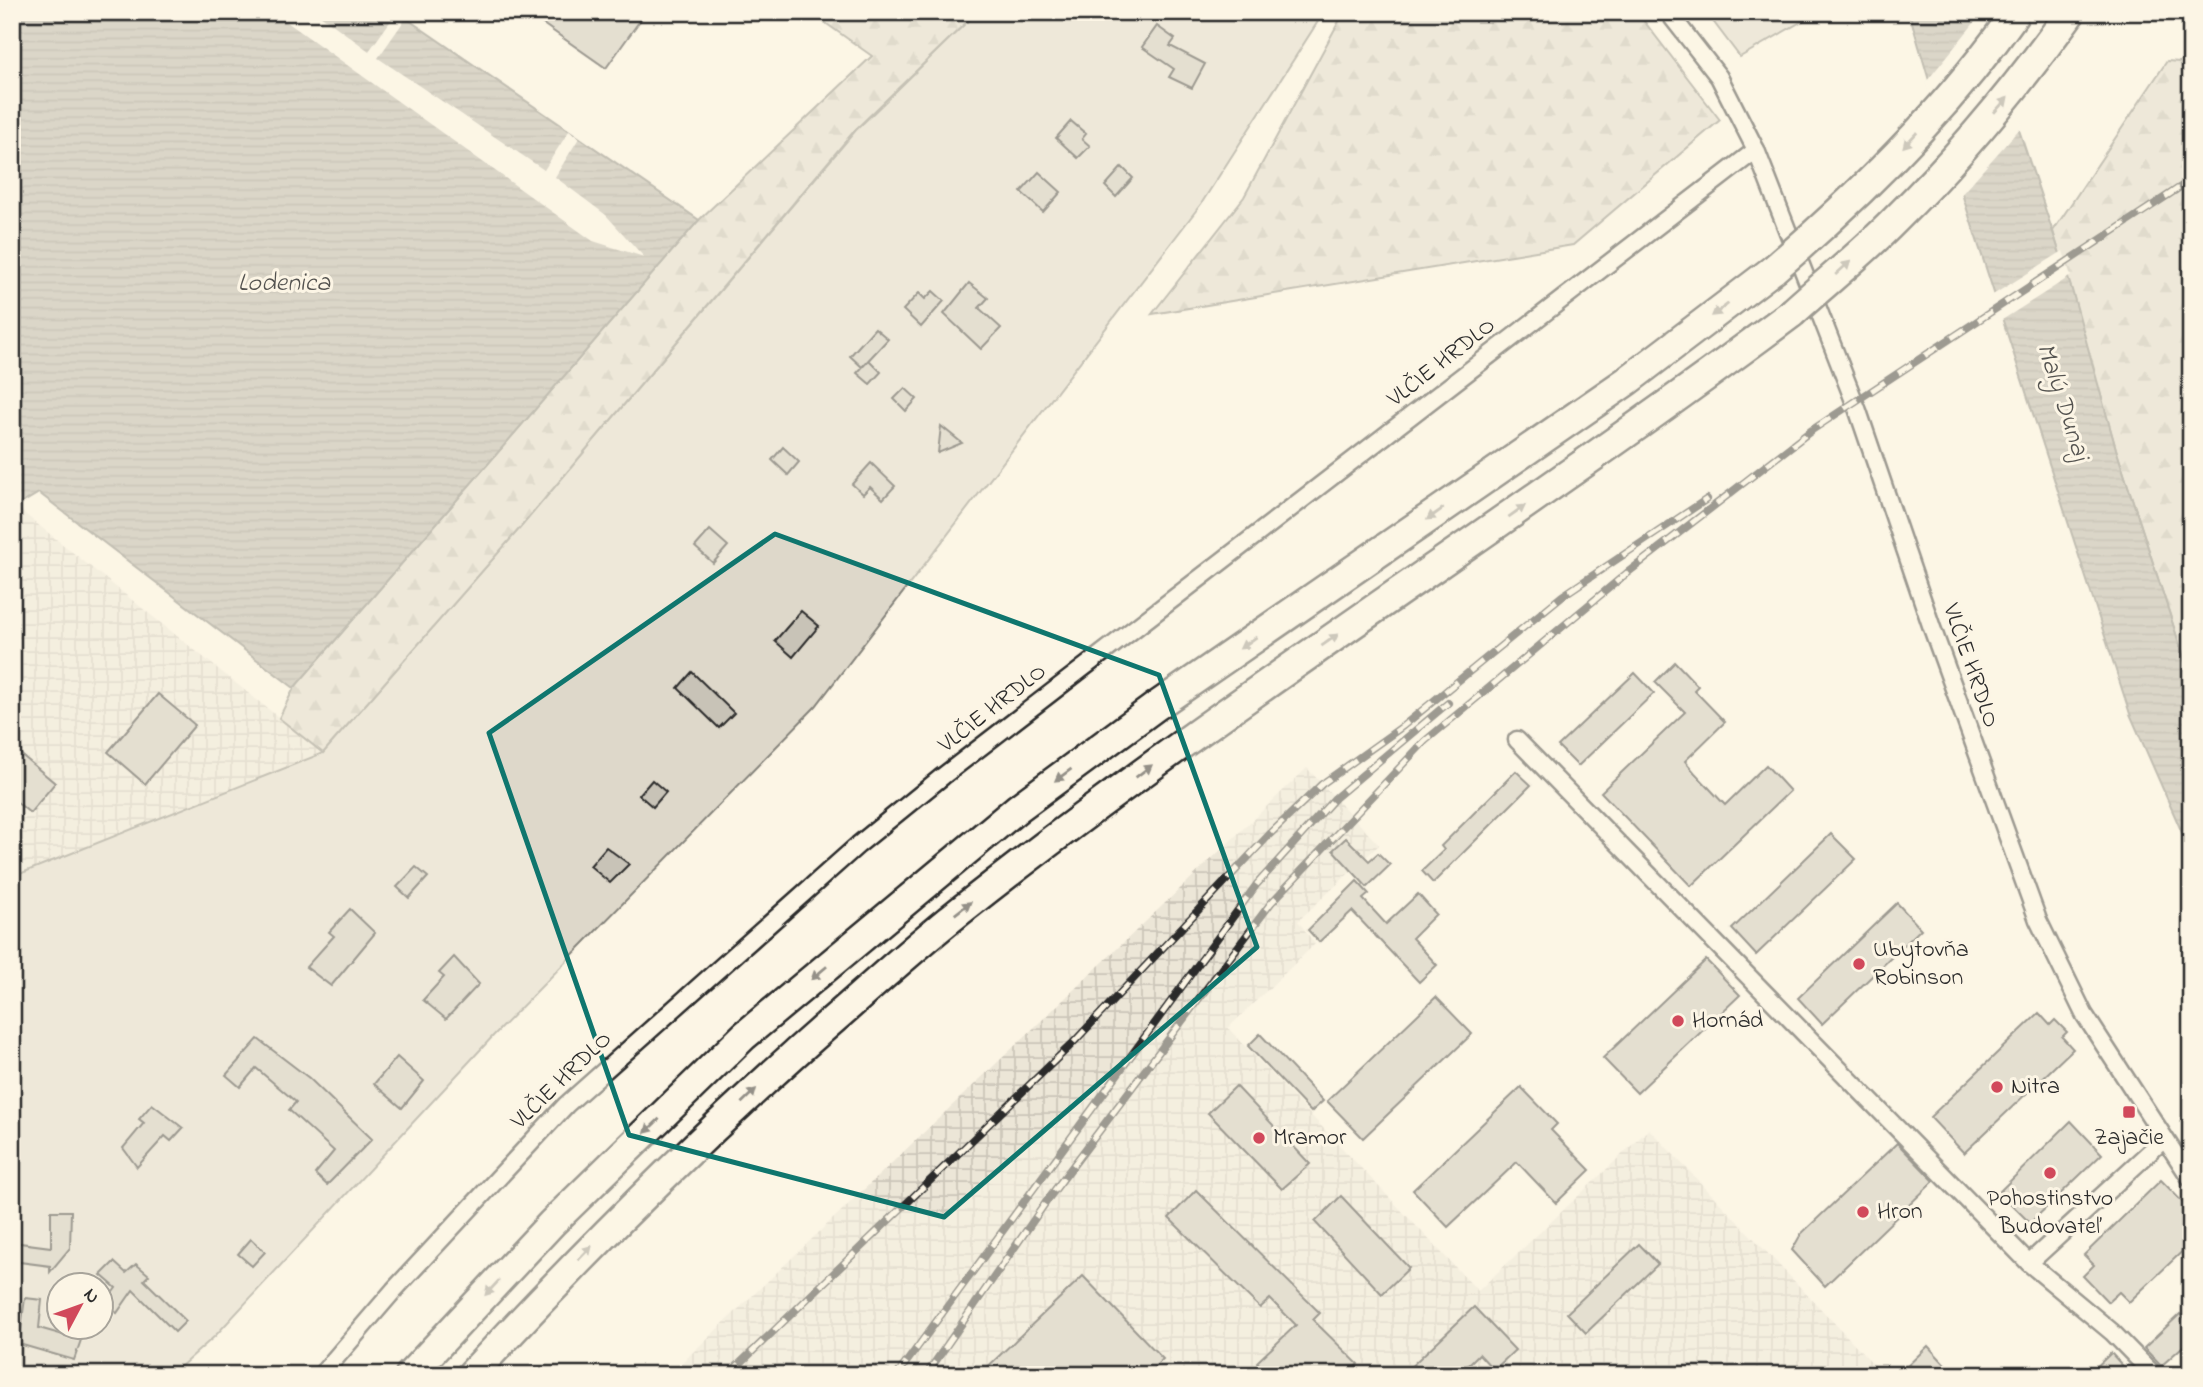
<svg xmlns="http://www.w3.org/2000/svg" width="2203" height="1387" font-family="'Indie Flower',sans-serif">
<defs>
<pattern id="industrial-grid" width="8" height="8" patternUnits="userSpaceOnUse" patternTransform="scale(1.75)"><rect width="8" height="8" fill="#ece6d7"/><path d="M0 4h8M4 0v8" fill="none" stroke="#cbc5b9"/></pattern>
<pattern id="forest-firs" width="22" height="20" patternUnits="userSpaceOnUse" patternTransform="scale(1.75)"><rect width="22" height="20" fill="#ded8ca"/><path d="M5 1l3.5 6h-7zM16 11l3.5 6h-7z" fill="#bfbaae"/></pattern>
<pattern id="water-rules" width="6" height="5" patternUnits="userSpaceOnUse" patternTransform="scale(1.75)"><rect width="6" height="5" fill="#b4b0a5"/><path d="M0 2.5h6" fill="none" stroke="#938f87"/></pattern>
</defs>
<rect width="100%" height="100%" fill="#fcf5e5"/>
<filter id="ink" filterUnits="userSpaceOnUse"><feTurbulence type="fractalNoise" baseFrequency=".0143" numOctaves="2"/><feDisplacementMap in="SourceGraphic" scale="14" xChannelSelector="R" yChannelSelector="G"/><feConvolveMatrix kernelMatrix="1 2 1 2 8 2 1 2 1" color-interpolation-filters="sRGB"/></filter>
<g filter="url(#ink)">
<g fill="url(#industrial-grid)">
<polygon points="16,507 323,753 12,877 12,509"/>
<polygon points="1307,768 1379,845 1298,921 1315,944 1228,1028 1478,1291 1649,1129 1884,1375 669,1375"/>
</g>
<g fill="#ded8ca" stroke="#84827a" stroke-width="2" fill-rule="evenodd">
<path d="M977 12H1324L1201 204 816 706 494 1035 215 1336 171 1375H12V877L323 753 520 528 856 130ZM60 1286H102V1328H60Z"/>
<polygon points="1706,12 1818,12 1740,57"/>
</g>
<g fill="url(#forest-firs)" stroke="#84827a" stroke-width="2">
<polygon points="810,12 977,12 855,130 520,528 323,753 279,718 294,688 699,220 872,56"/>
<polygon points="1344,12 1637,12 1720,120 1573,245 1152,314 1244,197"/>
<polygon points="2167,61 2191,63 2191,680 2116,449 2053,231"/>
</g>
<g fill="url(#water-rules)" stroke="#7d7b74" stroke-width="2">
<polygon points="12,12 397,12 699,220 294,688 39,493 12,509"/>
<polygon points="1909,12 1980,12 2072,290 2116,449 2191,680 2191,853 2130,714 1964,200"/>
</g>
<g fill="#fcf5e5">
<polygon points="273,12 316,12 369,51 397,12 406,18 378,58 544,170 569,131 579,138 555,177 606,215 644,257 593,241"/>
<polygon points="1983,12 2022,126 1959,197 1926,82"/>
<polygon points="2063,251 2071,276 1999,322 1991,296"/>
</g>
<g fill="#c8c3b7" stroke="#2b2b2b" stroke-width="2">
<polygon points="526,12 646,12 606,68"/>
<polygon points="1157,26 1175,39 1170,46 1205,64 1192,88 1169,77 1174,69 1142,47"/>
<polygon points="1071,121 1086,134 1082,139 1090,146 1078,158 1056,138"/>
<polygon points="1122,167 1133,178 1116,197 1105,186"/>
<polygon points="1039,172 1061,192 1043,212 1021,192"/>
<polygon points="969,283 988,298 979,308 1001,328 981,349 944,314"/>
<polygon points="933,291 944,301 921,327 903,310 919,293 925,299"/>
<polygon points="875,328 888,339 862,367 850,356"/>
<polygon points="869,360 881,372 870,384 857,373"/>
<polygon points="905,388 917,399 906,411 894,399"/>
<polygon points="941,426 962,443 938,453"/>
<polygon points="783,447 799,462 788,475 772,460"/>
<polygon points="871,463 895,486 883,499 870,487 863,494 852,484"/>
<polygon points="710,530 728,546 713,563 695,547"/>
<polygon points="801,611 819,626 793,657 775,641"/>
<polygon points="1675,662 1698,686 1694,690 1725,722 1685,761 1695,773 1725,805 1766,765 1790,791 1691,886 1601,792 1685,712 1655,682"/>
<polygon points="692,672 734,713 719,728 678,688"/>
<polygon points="1635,673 1654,693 1578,766 1558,746"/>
<polygon points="158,694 195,725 145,784 108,752"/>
<polygon points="12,747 55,783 30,813 12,798"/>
<polygon points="1516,771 1531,785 1433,883 1422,871 1444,850 1441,846"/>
<polygon points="652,780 666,792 653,807 639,795"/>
<polygon points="1831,834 1856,859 1756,955 1732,929"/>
<polygon points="1346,838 1369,861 1378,853 1390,865 1367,887 1333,850"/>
<polygon points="606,847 629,864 610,883 590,866"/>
<polygon points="416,867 428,877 409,898 397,887"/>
<polygon points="1357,881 1369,894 1363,899 1386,924 1418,894 1436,914 1412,938 1437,965 1419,982 1352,911 1319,942 1308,930"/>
<polygon points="1897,903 1921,929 1822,1024 1798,998"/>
<polygon points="350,909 375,933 331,986 306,967 334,936 329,932"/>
<polygon points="454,957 479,984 446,1019 423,1000 444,977 439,973"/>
<polygon points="1706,960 1740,995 1637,1093 1603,1058"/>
<polygon points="1436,997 1472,1034 1363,1138 1327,1101"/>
<polygon points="2039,1013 2050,1025 2055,1020 2067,1032 2062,1037 2073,1049 1964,1153 1930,1117"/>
<polygon points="1260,1034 1323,1101 1311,1112 1248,1046"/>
<polygon points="258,1039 309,1078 372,1139 327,1185 315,1174 334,1151 289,1110 296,1102 256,1068 240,1087 226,1075"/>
<polygon points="397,1057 424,1081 402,1108 374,1084"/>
<polygon points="1236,1086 1310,1164 1282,1189 1208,1113"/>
<polygon points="1521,1087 1557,1124 1551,1130 1590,1170 1556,1203 1517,1162 1448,1227 1413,1190"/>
<polygon points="152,1104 183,1128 171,1141 165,1136 137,1167 123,1148 144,1123 139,1119"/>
<polygon points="2071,1121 2102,1154 2030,1223 1999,1192"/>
<polygon points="1897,1143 1934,1181 1825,1286 1792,1250 1801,1234"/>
<polygon points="2161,1180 2191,1211 2191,1243 2129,1302 2119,1292 2108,1302 2083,1276 2094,1265 2084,1255"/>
<polygon points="1196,1190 1320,1313 1313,1320 1358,1364 1348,1375 1269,1375 1257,1362 1296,1325 1270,1299 1260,1308 1169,1218"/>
<polygon points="1341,1196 1409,1268 1382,1294 1315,1222"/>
<polygon points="51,1211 71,1211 70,1248 50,1272 50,1266 12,1261 12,1242 51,1247"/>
<polygon points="251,1239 265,1252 252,1266 238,1254"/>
<polygon points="1639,1244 1658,1264 1586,1333 1567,1313"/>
<polygon points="114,1262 126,1273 136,1264 149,1275 144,1280 186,1321 175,1332 133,1290 117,1313 104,1304 116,1288 101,1275"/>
<polygon points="1083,1276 1163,1359 1146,1375 979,1375"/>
<polygon points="25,1298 42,1300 39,1328 81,1340 74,1360 12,1342 12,1327 21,1328"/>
<polygon points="1474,1307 1515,1350 1494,1370 1479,1354 1458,1375 1402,1375"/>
<polygon points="2180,1314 2191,1325 2191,1339 2161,1366 2144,1348"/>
<polygon points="1928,1346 1955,1375 1898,1375"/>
<polygon points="2111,1353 2131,1375 2088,1375"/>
</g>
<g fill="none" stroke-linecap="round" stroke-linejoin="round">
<defs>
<g id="minor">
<polyline points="1668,12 1719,77 1756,150 1858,411 1932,628 2038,920 2084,1014 2191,1179"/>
<polyline points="1517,740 2029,1263 2164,1139"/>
<polyline points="2029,1263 2112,1332 2154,1375"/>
<polyline points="321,1375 394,1290 566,1105 858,845 943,776 1756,150"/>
</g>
<g id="motorway">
<polyline points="410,1375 552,1223 744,1036 1018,808 1155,707 1627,381 1774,269"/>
<path d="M471 1375C591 1245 716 1121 850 1005 886 973 922 941 960 911 1228 699 1518 518 1792 313"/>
</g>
</defs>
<use href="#minor" stroke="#2b2b2b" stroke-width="21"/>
<use href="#motorway" stroke="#2b2b2b" stroke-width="33"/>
<use href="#minor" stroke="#fcf5e5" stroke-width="16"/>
<use href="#motorway" stroke="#fcf5e5" stroke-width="28"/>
<defs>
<g id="rail">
<polyline points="728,1375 1072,1044 1270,834 1322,784 1403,726 1562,596 1707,499"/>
<polyline points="897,1375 1257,884 1335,798 1448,703"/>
<polyline points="926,1375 1051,1195 1271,903 1425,741 1627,573 1812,430 2191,180"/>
</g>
</defs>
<use href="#rail" stroke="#2b2b2b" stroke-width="8"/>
<use href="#rail" stroke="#fcf5e5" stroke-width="5" stroke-dasharray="16" stroke-linecap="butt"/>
<defs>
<g id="motorway-bridge">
<path d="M1774 269C1863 193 1948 109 2016 12"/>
<path d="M1792 313C1826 282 1863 253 1895 220 1960 156 2018 86 2071 12"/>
</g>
</defs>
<use href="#motorway-bridge" stroke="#2b2b2b" stroke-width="33" stroke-linecap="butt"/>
<use href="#motorway-bridge" stroke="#fcf5e5" stroke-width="28"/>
</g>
<defs><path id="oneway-solid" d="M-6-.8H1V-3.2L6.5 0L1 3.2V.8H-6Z" transform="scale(1.75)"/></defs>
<g fill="#949088">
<use href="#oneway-solid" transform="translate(2001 105) rotate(-48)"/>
<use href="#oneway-solid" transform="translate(1910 140) rotate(133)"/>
<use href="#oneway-solid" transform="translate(1843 268) rotate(-42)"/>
<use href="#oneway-solid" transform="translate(1720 310) rotate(143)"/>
<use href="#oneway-solid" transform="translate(1517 511) rotate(-35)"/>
<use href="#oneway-solid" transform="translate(1435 514) rotate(145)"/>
<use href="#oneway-solid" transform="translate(1330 640) rotate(-35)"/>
<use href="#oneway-solid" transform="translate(1248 643) rotate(145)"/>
<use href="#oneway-solid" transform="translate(1144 771) rotate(-37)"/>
<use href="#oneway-solid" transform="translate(1063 775) rotate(144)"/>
<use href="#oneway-solid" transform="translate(963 908) rotate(-38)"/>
<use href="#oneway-solid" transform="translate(819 973) rotate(140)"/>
<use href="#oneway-solid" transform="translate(749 1096) rotate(-44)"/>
<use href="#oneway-solid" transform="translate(652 1126) rotate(136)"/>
<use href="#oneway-solid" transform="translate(585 1253) rotate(-46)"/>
<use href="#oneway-solid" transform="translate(492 1288) rotate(133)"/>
</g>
</g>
<path d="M0 0H2203V1387H0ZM775 534 1159 675 1257 947 944 1217 629 1135 489 733Z" fill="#fcf5e5" fill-opacity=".55" fill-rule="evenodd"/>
<path fill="none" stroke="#0f766e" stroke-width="5" stroke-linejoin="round" d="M775 534 1159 675 1257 947 944 1217 629 1135 489 733Z"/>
<g fill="#d1495b" stroke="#fcf5e5" stroke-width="2.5">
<circle cx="1859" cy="964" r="7"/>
<circle cx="1678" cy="1021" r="7"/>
<circle cx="1997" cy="1087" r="7"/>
<rect x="2122" y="1105" width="14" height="14" rx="3.5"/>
<circle cx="1259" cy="1138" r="7"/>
<circle cx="2050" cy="1173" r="7"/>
<circle cx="1863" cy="1212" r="7"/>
</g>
<g text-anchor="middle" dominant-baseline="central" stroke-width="6" stroke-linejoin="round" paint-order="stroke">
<g font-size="24" fill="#2b2b2b" stroke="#fcf5e5">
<text transform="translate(1442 363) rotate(-38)">VLČIE HRDLO</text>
<text transform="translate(1970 666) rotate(71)">VLČIE HRDLO</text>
<text transform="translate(993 709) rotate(-38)">VLČIE HRDLO</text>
<text transform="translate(562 1081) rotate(-44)">VLČIE HRDLO</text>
</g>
<g font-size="24" fill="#2b2b2b" stroke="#fcf5e5" text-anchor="start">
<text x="1873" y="950">Ubytovňa<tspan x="1873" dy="28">Robinson</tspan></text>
<text x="1692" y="1021">Hornád</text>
<text x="2011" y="1087">Nitra</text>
<text x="1273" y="1138">Mramor</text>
<text x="2129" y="1138" text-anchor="middle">Zajačie</text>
<text x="2050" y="1199" text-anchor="middle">Pohostinstvo<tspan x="2050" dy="28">Budovateľ</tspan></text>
<text x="1877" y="1212">Hron</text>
</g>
<g font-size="26" font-style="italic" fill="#545350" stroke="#fcf5e5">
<text x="284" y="284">Lodenica</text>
<text transform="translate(2062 402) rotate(72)">Malý Dunaj</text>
</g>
</g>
<rect width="2203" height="1387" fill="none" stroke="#fcf5e5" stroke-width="42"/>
<rect x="21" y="21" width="2161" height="1345" fill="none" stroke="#2b2b2b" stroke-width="2.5" filter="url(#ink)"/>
<g transform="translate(80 1306) rotate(49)"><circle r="33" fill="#fcf5e5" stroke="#a8a49b" stroke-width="2"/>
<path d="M0-5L12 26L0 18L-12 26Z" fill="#d1495b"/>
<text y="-10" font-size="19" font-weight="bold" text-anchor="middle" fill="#2b2b2b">N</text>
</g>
</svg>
